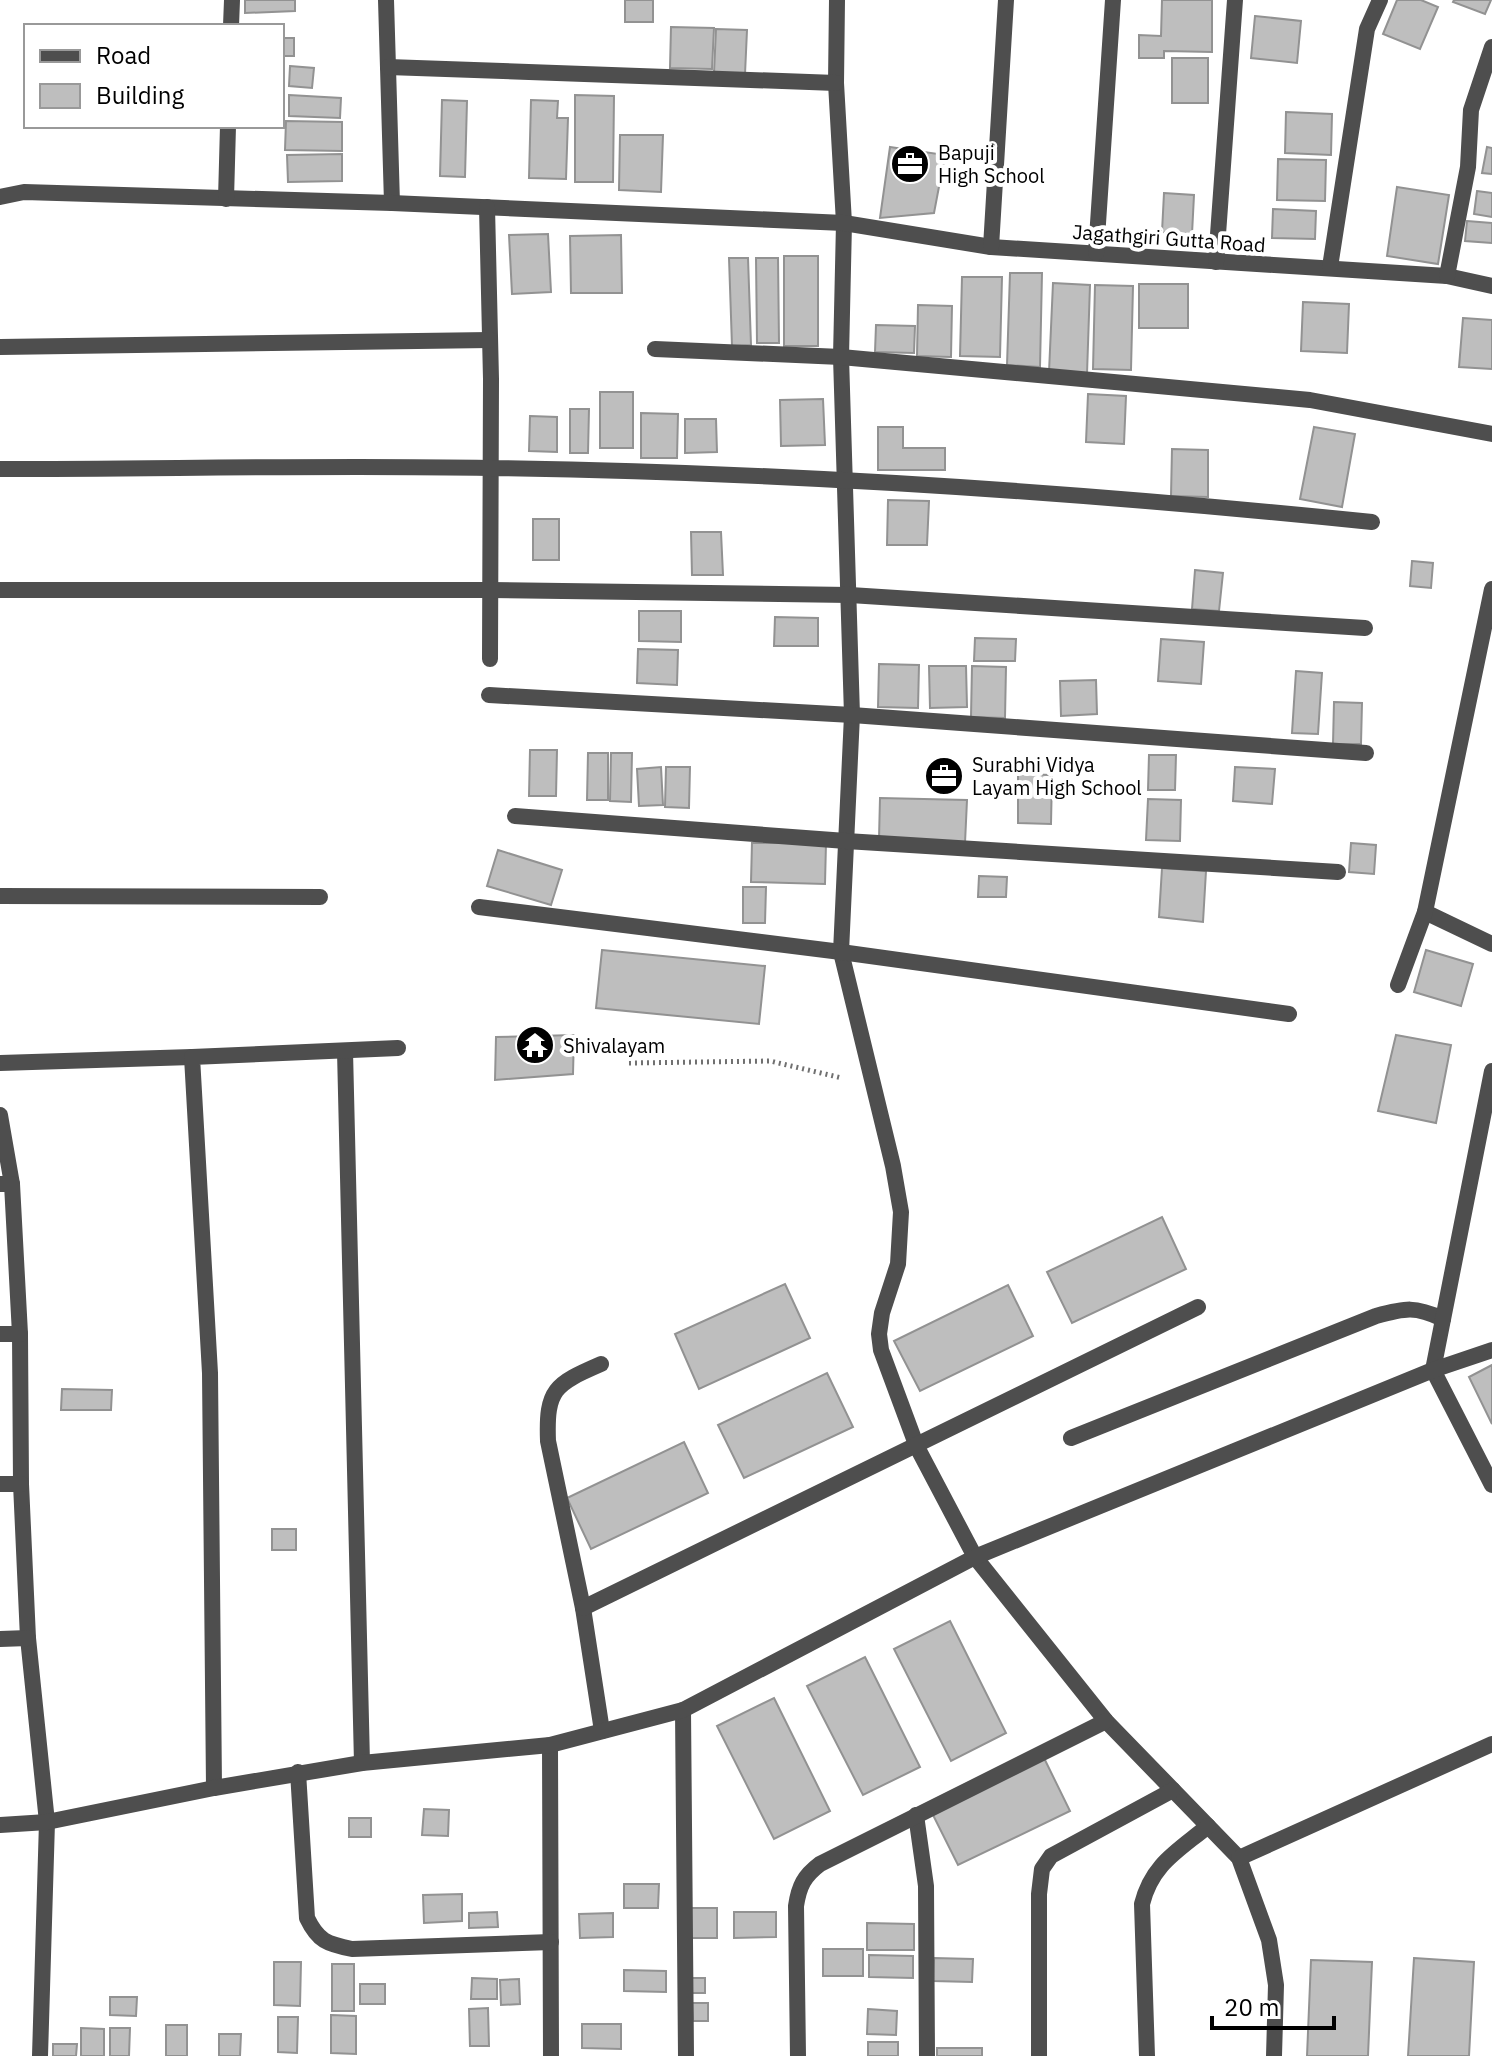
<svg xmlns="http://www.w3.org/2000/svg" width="1492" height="2056" font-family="'IBM Plex Sans',sans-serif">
<rect width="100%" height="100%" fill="#fff"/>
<g fill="#bebebe" stroke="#929292" stroke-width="2">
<polygon points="245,0 295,0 295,11 245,13"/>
<rect x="625" y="0" width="28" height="22"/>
<polygon points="1162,0 1212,0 1212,52 1164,51 1164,58 1139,58 1139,35 1161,36"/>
<polygon points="1397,0 1421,0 1438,7 1420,49 1383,34"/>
<polygon points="1454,0 1491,0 1485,14 1453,2"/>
<polygon points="1255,16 1301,21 1297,63 1251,58"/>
<polygon points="671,27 714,28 712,69 670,68"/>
<polygon points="716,29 747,30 745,74 714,73"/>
<rect x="282" y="38" width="12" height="18"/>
<rect x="1172" y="58" width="36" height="45"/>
<polygon points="290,66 314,68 312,88 289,86"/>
<polygon points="289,95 341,98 340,118 289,116"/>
<polygon points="575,95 614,96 613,182 575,182"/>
<polygon points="442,100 467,101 465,177 440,176"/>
<polygon points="531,100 558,101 557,118 568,118 566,179 529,178"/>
<polygon points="1286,112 1332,114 1331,155 1285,153"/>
<polygon points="286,121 342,122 342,151 285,150"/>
<polygon points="620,135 663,135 661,192 619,190"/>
<polygon points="890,147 945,155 934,213 880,218"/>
<polygon points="1487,147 1492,148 1492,174 1482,173"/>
<polygon points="342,154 342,181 288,182 287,155"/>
<polygon points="1278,159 1326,160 1325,201 1277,200"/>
<polygon points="1397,187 1449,195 1438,264 1387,256"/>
<polygon points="1477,191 1492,193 1492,217 1474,214"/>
<polygon points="1164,193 1194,195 1192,234 1162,232"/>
<polygon points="1273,209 1316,211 1315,239 1272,238"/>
<polygon points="1467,221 1492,223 1492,243 1465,241"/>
<polygon points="548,234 551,292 512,294 509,235"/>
<polygon points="621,235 622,293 571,293 570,236"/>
<rect x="784" y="256" width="34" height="90"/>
<polygon points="729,258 748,258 751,345 732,346"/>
<polygon points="756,258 778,258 779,343 757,343"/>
<polygon points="1010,273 1042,273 1040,367 1007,365"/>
<polygon points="962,277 1002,277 1000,357 960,356"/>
<polygon points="1053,283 1090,285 1087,374 1049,372"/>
<rect x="1139" y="284" width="49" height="44"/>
<polygon points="1095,285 1133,286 1131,370 1093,369"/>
<polygon points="1303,302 1349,304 1347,353 1301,351"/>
<polygon points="918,305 952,306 951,357 917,356"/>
<polygon points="1463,318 1492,320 1492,369 1459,367"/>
<polygon points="876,325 915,326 914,353 875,352"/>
<rect x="600" y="392" width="33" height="56"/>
<polygon points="1088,394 1126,396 1124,444 1086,442"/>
<polygon points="823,399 825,445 781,446 780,400"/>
<polygon points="570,409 589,409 588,453 570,453"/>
<polygon points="641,413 678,414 677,458 641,458"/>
<polygon points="530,416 557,417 557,452 529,451"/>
<polygon points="685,419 716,419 717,452 685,453"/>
<polygon points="878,427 903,427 903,448 945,448 945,470 878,470"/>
<polygon points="1314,427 1355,434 1342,507 1300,499"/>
<polygon points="1172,449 1208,450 1208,497 1171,496"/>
<polygon points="888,500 929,501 927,545 887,545"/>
<rect x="533" y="519" width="26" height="41"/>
<polygon points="691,532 721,532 723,575 692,575"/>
<polygon points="1412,561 1433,563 1431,588 1410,586"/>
<polygon points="1195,570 1223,573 1219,611 1192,609"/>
<polygon points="639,611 681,611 681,642 639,641"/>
<polygon points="775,617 818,618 818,646 774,646"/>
<polygon points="975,638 1016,639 1015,661 974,661"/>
<polygon points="1161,639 1204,642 1201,684 1158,681"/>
<polygon points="638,649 678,650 677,685 637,683"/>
<polygon points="879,664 919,665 918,708 878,707"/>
<polygon points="929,666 966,666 967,707 930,708"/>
<polygon points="972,666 1006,667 1005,718 971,717"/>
<polygon points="1296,671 1322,673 1318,734 1292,733"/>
<polygon points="1096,680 1097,714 1061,716 1060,681"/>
<polygon points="1334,702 1362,703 1361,744 1333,744"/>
<polygon points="530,750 557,750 556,796 529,796"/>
<polygon points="588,753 608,753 608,800 587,800"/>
<polygon points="611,753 632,753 631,802 610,801"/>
<polygon points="1149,755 1176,755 1175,790 1148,790"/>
<polygon points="661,767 663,805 639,806 637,769"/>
<polygon points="666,767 690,767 689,808 665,807"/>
<polygon points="1235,767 1275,769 1272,804 1233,801"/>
<polygon points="1018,774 1052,775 1051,824 1018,823"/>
<polygon points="880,798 967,800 965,843 879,839"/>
<polygon points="1148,799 1181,800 1180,841 1146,840"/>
<polygon points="752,843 826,843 825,884 751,882"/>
<polygon points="1351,843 1376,845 1374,874 1349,872"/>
<polygon points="498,850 562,870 551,905 487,886"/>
<polygon points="1162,868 1206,871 1203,922 1159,917"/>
<polygon points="979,876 1007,877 1006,897 978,897"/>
<polygon points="743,887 766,887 765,923 743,923"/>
<polygon points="602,950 765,966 759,1024 596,1008"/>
<polygon points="1426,950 1473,964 1461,1006 1414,992"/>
<polygon points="574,1035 573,1074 495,1080 496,1037"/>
<polygon points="1396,1035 1451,1045 1436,1123 1378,1111"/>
<polygon points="1162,1217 1186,1269 1072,1323 1047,1272"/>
<polygon points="785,1284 810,1338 699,1389 675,1334"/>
<polygon points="1008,1285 1033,1336 920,1391 894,1341"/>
<polygon points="1492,1365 1492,1424 1469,1377"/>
<polygon points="827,1373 853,1427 744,1478 718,1425"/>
<polygon points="62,1389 112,1390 111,1410 61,1410"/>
<polygon points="684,1442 708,1493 591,1549 567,1498"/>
<rect x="272" y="1529" width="24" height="21"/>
<polygon points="950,1621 1006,1733 951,1761 894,1649"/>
<polygon points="865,1657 920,1767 863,1795 807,1686"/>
<polygon points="774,1698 830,1811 774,1839 717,1726"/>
<polygon points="1044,1758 1070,1811 958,1865 931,1811"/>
<polygon points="424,1809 449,1810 448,1836 422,1835"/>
<rect x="349" y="1818" width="22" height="19"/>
<polygon points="624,1884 659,1884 658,1908 624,1908"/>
<polygon points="462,1894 462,1921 424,1923 423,1895"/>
<rect x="689" y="1908" width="28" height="30"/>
<polygon points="497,1912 498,1927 469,1928 469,1913"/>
<polygon points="734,1912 776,1912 776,1937 734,1938"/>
<polygon points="613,1913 613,1937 580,1938 579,1914"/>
<polygon points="867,1923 914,1924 914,1950 867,1950"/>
<rect x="823" y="1949" width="40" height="27"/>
<polygon points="869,1955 913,1956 913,1978 869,1977"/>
<polygon points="934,1958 973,1959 972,1982 933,1981"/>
<polygon points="1414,1958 1474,1962 1469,2056 1408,2056"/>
<polygon points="1311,1960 1372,1962 1368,2056 1307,2056"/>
<polygon points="274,1962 301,1962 300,2006 274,2005"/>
<rect x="332" y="1964" width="22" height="47"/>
<polygon points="624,1970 666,1971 666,1992 624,1991"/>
<polygon points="472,1978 497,1979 497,1999 471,1999"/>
<rect x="692" y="1978" width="13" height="15"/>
<polygon points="519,1979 520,2004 501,2005 500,1980"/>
<rect x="360" y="1984" width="25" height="20"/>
<polygon points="110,1997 137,1997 136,2016 110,2015"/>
<polygon points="692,2003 708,2003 708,2021 693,2021"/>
<polygon points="488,2008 489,2046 470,2046 469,2009"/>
<polygon points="868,2009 897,2011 896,2035 867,2034"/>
<polygon points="331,2015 356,2016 356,2054 331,2053"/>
<polygon points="278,2017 298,2017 297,2053 278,2052"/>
<polygon points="582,2024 621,2024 621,2049 582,2048"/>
<rect x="166" y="2025" width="21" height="31"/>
<polygon points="81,2028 104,2029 104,2056 81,2056"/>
<polygon points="110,2028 130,2028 129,2056 110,2056"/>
<polygon points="219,2034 241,2034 240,2056 219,2056"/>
<rect x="868" y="2042" width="30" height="14"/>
<polygon points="53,2044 77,2044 76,2056 53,2056"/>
<rect x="937" y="2048" width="45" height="8"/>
</g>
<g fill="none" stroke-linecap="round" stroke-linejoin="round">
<polyline stroke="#707070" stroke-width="5" stroke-dasharray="2 4" stroke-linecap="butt" points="629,1063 770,1061 842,1078"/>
<path stroke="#4e4e4e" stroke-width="16" d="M1071 1438 1376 1316C1406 1308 1415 1306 1443 1319"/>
<g stroke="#4e4e4e" stroke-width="16">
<polyline points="386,0 392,203"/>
<polyline points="837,0 836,83 844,223 841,357 852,715 841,952 893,1166 901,1212 898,1264 882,1313 879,1334 881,1350 917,1447 975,1557 1106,1721 1239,1858 1269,1940 1276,1985 1274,2056"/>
<polyline points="231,26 232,0"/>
<polyline points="388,67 836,83"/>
<polyline points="0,197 24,192 392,203 844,223 991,247 1447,276 1492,286"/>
<polyline points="226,199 228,126"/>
<polyline points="487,207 491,379 490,659"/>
<polyline points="991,247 1006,0"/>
<polyline points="1096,253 1113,0"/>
<polyline points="1216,262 1235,0"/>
<polyline points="1330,267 1367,29 1380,0"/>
<polyline points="1447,276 1468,167 1471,110 1492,47"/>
<polyline points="0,347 490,340"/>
<polyline points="655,349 841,357 1310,400 1492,434"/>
<path d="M0 469C163 469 327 465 490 468 784 472 1079 492 1372 522"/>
<polyline points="0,590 490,590 850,595 1365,628"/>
<polyline points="489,695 852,715 1366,753"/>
<polyline points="515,816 846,841 1338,872"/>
<polyline points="0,896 320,897"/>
<polyline points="479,907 841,952 1289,1014"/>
<polyline points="1425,912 1492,944"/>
<polyline points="1398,985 1425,912 1492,589"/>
<polyline points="345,1051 362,1763"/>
<polyline points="0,1063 192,1057"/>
<polyline points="1492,1071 1433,1370 1492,1485"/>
<polyline points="0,1115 12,1184"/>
<polyline points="0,1184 12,1184 20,1334 21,1484 28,1638 47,1822 40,2056"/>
<polyline points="0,1334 20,1334"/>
<path d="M601 1364C555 1384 546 1389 548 1441L583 1608 602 1731"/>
<polyline points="0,1484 21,1484"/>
<polyline points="583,1608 1198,1307"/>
<polyline points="0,1639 28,1638"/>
<polyline points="683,1710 686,2056"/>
<polyline points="550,1745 551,2056"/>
<path d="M298 1772 307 1918C318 1941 327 1944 352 1949L551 1942"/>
<polyline points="214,1788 210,1373 192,1057 398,1048"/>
<polyline points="916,1815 926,1886 927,2056"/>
<polyline points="0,1825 47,1822 214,1788 362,1763 550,1745 683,1710 975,1557 1433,1370 1492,1350"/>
<polyline points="1239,1858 1492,1744"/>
<path d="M798 2056 796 1906C799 1886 804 1876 820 1864L1106 1721"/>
<polyline points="1039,2056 1039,1894 1042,1869 1051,1856 1173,1790"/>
<path d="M1147 2056 1142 1904C1152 1864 1178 1851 1208 1826"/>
</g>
</g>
<defs>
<symbol id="office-disc" viewBox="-11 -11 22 22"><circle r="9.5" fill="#000" stroke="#fff"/><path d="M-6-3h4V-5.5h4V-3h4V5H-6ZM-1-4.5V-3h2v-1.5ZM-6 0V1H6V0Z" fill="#fff"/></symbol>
<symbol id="temple-disc" viewBox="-11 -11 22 22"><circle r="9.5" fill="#000" stroke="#fff"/><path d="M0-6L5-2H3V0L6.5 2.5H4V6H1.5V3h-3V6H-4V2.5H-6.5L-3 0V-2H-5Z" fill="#fff"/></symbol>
</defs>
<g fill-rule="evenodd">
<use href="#office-disc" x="888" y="142" width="44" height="44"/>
<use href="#office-disc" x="922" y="754" width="44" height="44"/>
<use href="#temple-disc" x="513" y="1023" width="44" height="44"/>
</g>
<g text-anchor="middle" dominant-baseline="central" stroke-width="8" stroke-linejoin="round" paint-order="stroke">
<g font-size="20" fill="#000" stroke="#fff" text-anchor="start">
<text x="938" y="152">Bapuji<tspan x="938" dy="23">High School</tspan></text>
<text x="972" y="764">Surabhi Vidya<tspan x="972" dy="23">Layam High School</tspan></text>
<text x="563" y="1045">Shivalayam</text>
</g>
<g font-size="20" fill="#000" stroke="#fff">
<text transform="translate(1169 238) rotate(4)">Jagathgiri Gutta Road</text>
</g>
</g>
<rect x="24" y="24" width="260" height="104" fill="#ffffff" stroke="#999999" stroke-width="2"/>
<rect x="40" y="50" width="40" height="12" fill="#4e4e4e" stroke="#999999" stroke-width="2"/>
<text x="96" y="64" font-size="24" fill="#000000">Road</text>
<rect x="40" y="84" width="40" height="24" fill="#bebebe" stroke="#999999" stroke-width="2"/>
<text x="96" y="104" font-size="24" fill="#000000">Building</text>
<path d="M1212 2016v12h122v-12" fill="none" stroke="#000000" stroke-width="4"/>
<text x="1224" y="2016" font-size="24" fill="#000000" stroke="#ffffff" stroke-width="6" paint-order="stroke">20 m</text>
</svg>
